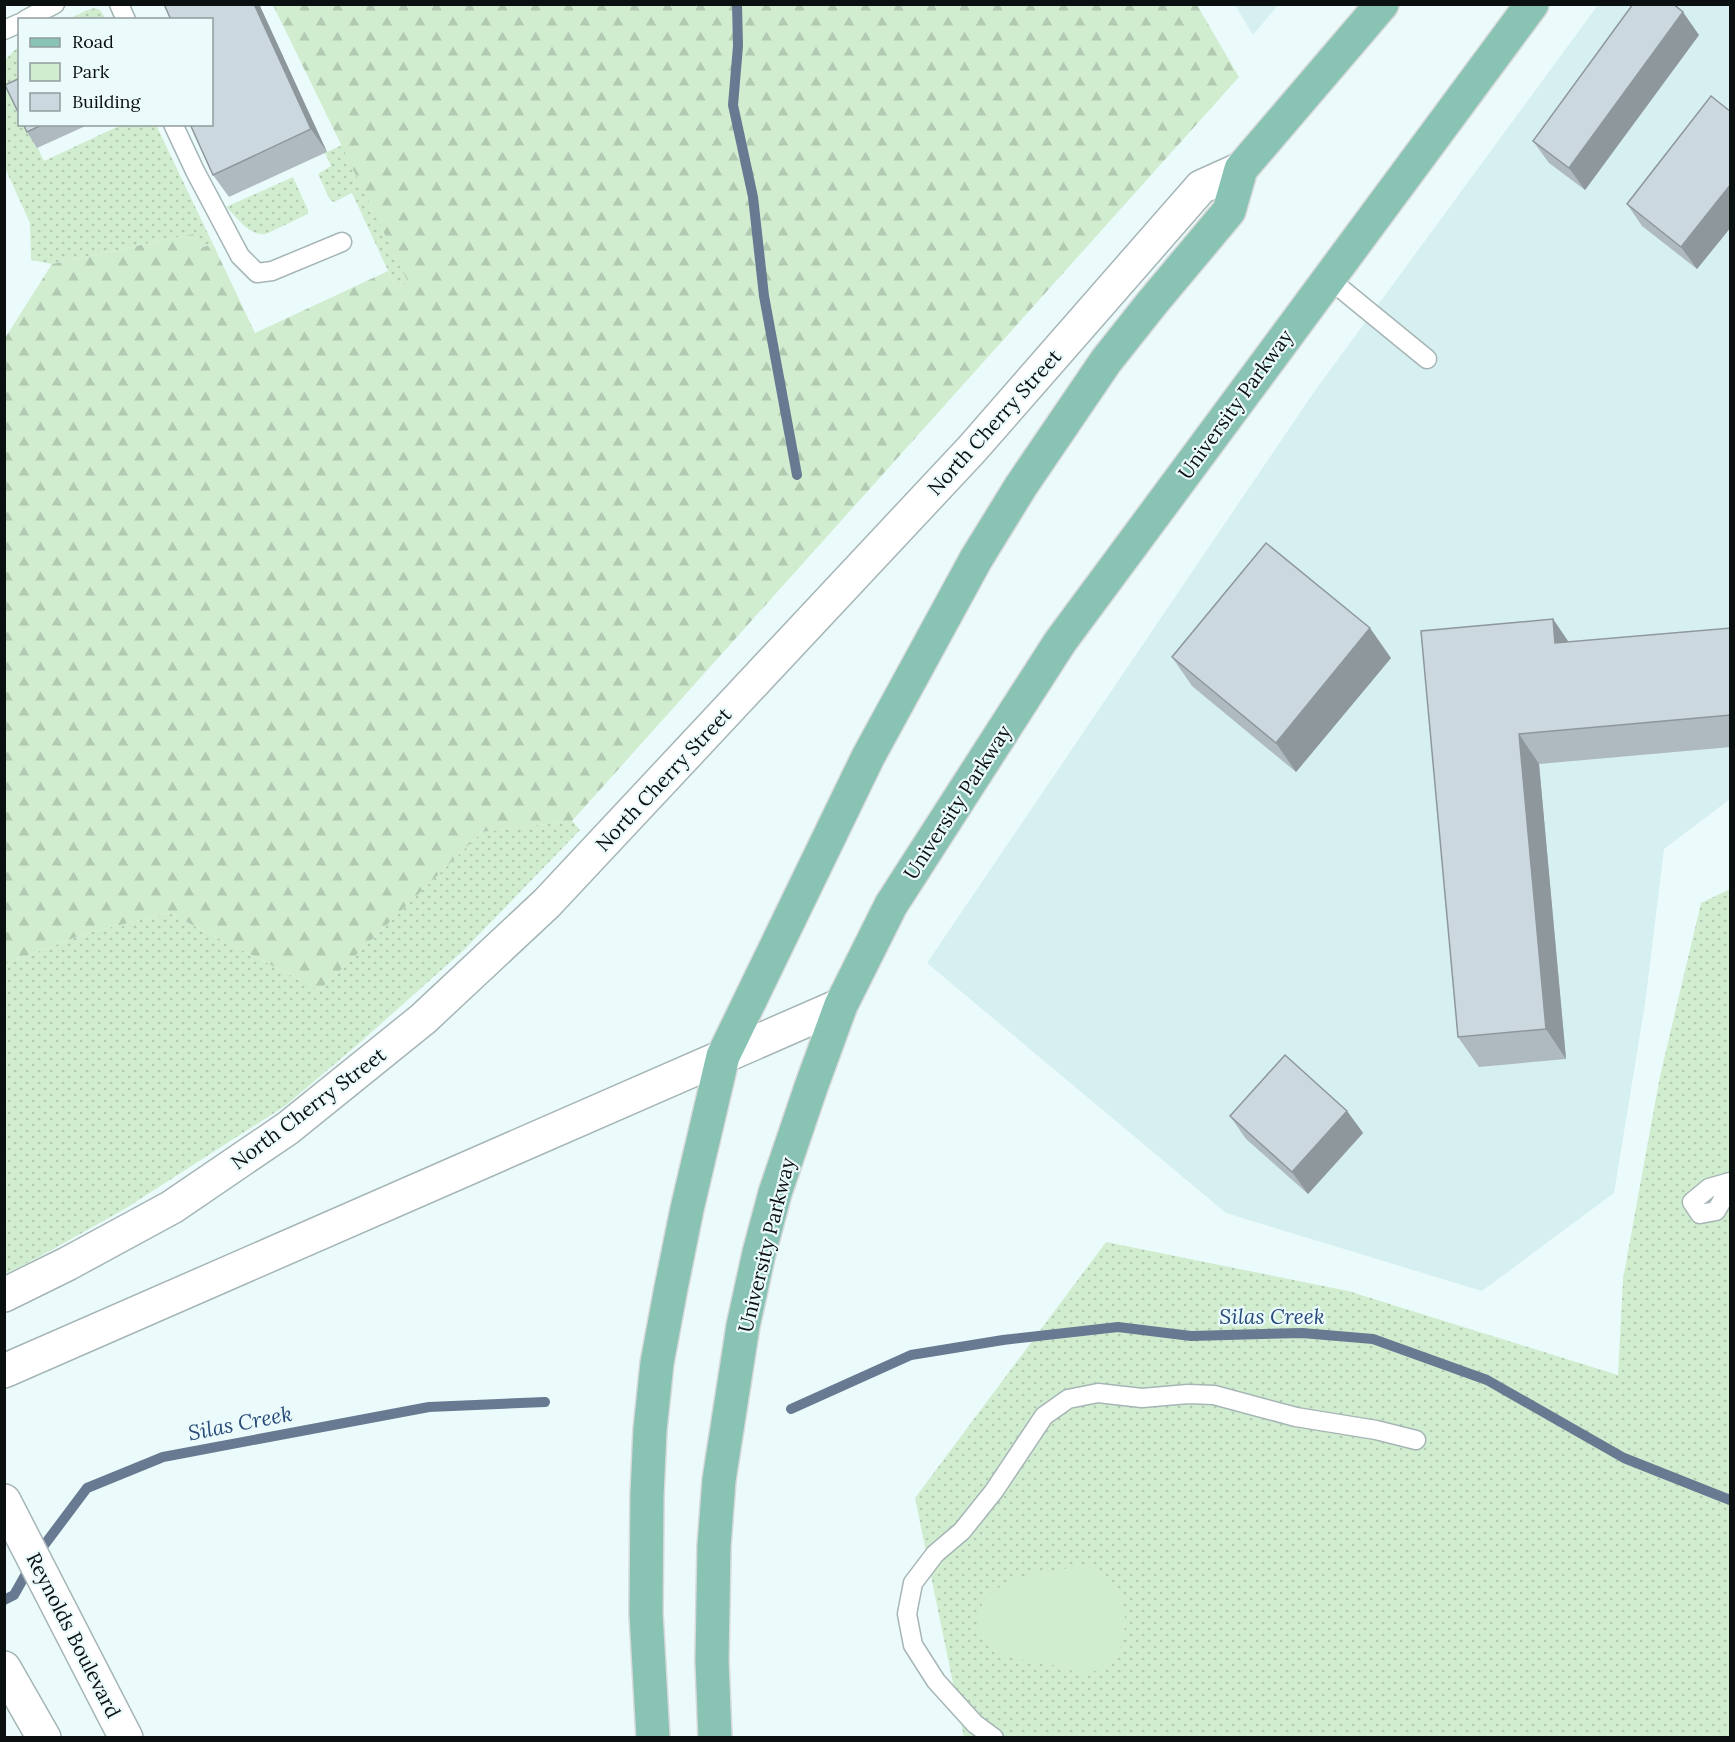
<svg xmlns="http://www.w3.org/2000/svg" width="1735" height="1742" font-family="Lora,serif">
<defs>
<pattern id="green-dots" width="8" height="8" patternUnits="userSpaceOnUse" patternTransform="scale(1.5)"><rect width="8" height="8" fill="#d1edd0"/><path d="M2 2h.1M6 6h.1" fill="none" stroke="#b2cab1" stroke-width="1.8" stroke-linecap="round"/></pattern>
<pattern id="forest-firs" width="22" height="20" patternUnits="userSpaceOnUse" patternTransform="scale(1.5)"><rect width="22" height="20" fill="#d1edd0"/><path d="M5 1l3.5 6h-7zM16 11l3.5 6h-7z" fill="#b2cab1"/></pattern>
</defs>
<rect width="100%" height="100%" fill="#ebfbfc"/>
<g fill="#d6eff0">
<polygon points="1235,5 1278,5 1253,35"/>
<polygon points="1598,5 1730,5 1730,799 1664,849 1645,1004 1614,1193 1482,1291 1226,1213 927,963 1314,392"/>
</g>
<g fill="url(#green-dots)">
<polygon points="95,8 100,10 106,19 69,19 87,10"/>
<polygon points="19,46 20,124 27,125 44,161 121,125 156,125 213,244 199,248 193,234 52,264 31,260 30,223 5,168 5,60"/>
<polygon points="342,145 409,282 397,290 352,193 334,202 330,200 318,174 331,166 325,153"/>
<path d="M293 177 308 210V214L266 234C248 236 238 218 226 207Z"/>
<polygon points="572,821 580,830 465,949 356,1046 285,1106 123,1210 37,1258 5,1274 5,964 87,933 169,913 320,990 482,832"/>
<polygon points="1730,889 1730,1737 964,1737 915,1498 1106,1242 1348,1291 1618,1375 1623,1279 1660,1076 1701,903"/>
</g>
<polygon fill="url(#forest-firs)" points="273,5 1197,5 1239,77 572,821 482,832 320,990 169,913 87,933 5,964 5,338 52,264 193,234 200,248 213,244 255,333 388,271 397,290 408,282"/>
<path fill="#d1edd0" d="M1087 1567C1095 1571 1105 1575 1111 1581 1133 1605 1130 1656 1098 1670 1095 1671 1088 1673 1084 1673 1072 1672 1060 1666 1048 1664 1033 1661 1017 1659 1002 1656 989 1649 979 1640 978 1624 974 1578 1054 1568 1087 1567Z"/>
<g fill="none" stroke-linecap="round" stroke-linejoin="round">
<g stroke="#677a91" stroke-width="10">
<polyline points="737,4 738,46 733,105 753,197 764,296 797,475"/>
<polyline points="791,1409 911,1355 1003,1340 1118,1327 1191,1336 1302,1333 1373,1339 1487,1380 1624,1458 1730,1500"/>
<polyline points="4,1600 14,1595 36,1556 87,1488 163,1457 429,1407 545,1402"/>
</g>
<defs>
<g id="service">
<polyline points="119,4 126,20"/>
<polyline points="25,20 55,4"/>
<polyline points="4,30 20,23"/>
<polyline points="173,124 195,171 240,256 257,273 272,271 342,242"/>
<polyline points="1328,278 1427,359"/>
<polyline points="1730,1182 1709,1188 1692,1202 1700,1214 1716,1211 1730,1187"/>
<polyline points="994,1738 975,1724 936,1681 913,1645 907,1614 913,1583 935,1554 962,1531 994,1491 1044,1416 1068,1399 1098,1393 1142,1398 1188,1394 1214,1395 1296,1417 1376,1430 1416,1440"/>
</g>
<g id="secondary">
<polyline points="4,1295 67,1264 172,1207 288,1128 423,1019 547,903 972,449 1201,187 1241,169"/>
<polyline points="4,1371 841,1005"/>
<polyline points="4,1501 126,1738"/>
<polyline points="4,1668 44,1738"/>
</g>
<g id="primary">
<polyline points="653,1738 646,1613 647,1495 650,1430 657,1363 671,1288 687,1209 723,1056 868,757 976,559 1021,486 1106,361 1152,303 1229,211 1241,169 1382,4"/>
<polyline points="715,1738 712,1660 714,1546 719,1480 743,1326 759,1253 775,1193 811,1087 841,1005 891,905 1060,642 1532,4"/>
</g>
</defs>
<use href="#service" stroke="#a6b5b6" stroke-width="21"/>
<use href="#secondary" stroke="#a6b5b6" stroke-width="36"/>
<use href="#primary" stroke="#d8d9d9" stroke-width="36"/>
<use href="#service" stroke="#fff" stroke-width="18"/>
<use href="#secondary" stroke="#fff" stroke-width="33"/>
<use href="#primary" stroke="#89c3b3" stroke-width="33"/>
</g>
<g fill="#afbac0">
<polygon points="259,4 327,152 229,197 213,175 212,124"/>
<polygon points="1699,35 1585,190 1549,163 1533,141"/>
<polygon points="1731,112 1731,227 1697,269 1642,226 1627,204"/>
<polygon points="23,124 90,124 37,148 27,132"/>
<polygon points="1553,619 1569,642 1731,628 1731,747 1539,764 1566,1059 1479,1067 1458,1037 1421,631"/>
<polygon points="1172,657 1391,658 1296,772 1192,686"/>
<polygon points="1347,1111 1363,1133 1308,1194 1246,1139 1230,1116"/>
</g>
<g fill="#8e979c">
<polygon points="254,4 259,4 327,152 311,129"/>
<polygon points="1683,12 1699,35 1585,190 1569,168"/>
<polygon points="1731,184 1731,227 1697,269 1681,247"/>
<polygon points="1553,619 1573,649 1555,643"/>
<polygon points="1370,628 1391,658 1296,772 1276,743"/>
<polygon points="1519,734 1539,764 1566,1059 1546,1029"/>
<polygon points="1347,1111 1363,1133 1308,1194 1292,1172"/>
</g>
<g fill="#cbd8df" stroke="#8e979c" stroke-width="1.5">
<polygon points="164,4 254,4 311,129 213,175 190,124 212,124 212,20 171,20"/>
<polygon points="1633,4 1673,4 1683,12 1569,168 1533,141"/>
<polygon points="20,78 20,116 5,85"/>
<polygon points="1711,96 1731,112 1731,184 1681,247 1627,204"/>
<polygon points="23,124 44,124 27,132"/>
<polygon points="1266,543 1370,628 1276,743 1172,657"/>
<polygon points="1553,619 1555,643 1731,628 1731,715 1519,734 1546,1029 1458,1037 1421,631"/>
<polygon points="1285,1055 1347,1111 1292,1172 1230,1116"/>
</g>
<g text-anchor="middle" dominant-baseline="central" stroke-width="4.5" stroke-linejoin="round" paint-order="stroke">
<g font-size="20" fill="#0a0f0f" stroke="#ebfbfc">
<text transform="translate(1235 404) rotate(-54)">University Parkway</text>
<text transform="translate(994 422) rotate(-48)">North Cherry Street</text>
<text transform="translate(663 779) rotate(-47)">North Cherry Street</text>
<text transform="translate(957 802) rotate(-57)">University Parkway</text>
<text transform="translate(308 1108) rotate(-37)">North Cherry Street</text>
<text transform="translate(766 1245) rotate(-76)">University Parkway</text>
<text transform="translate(74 1635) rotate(63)">Reynolds Boulevard</text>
</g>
<g font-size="21" font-style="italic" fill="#294b79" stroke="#ebfbfc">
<text x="1272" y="1316">Silas Creek</text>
<text transform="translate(240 1423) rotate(-11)">Silas Creek</text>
</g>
</g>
<rect width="1735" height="1742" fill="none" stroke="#0a0f0f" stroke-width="12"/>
<rect x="18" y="18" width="195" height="108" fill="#ebfbfc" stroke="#919d9d" stroke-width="1.5"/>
<rect x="30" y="38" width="30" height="9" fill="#89c3b3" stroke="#919d9d" stroke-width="1.5"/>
<text x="72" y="48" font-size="18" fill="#0a0f0f">Road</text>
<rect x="30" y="63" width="30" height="18" fill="#d1edd0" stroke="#919d9d" stroke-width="1.5"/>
<text x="72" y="78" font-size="18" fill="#0a0f0f">Park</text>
<rect x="30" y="93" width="30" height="18" fill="#cbd8df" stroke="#919d9d" stroke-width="1.5"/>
<text x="72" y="108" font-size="18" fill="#0a0f0f">Building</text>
</svg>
